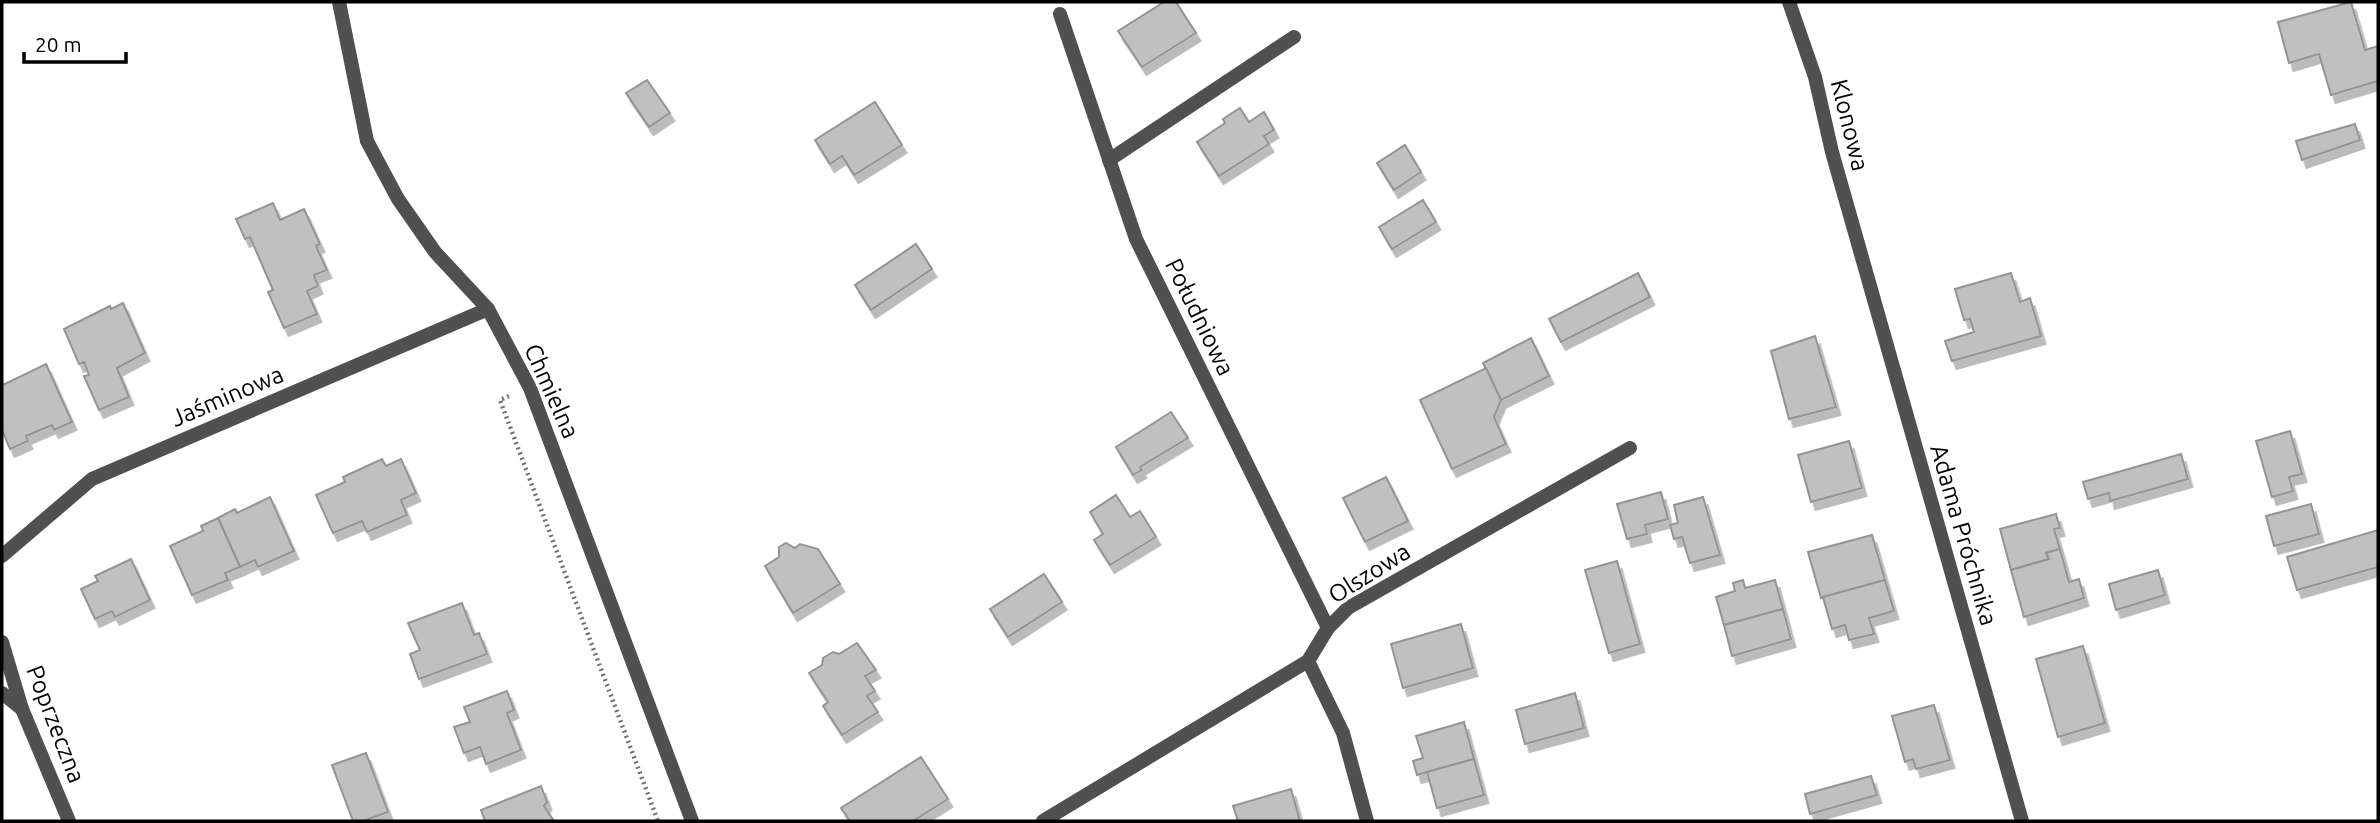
<svg xmlns="http://www.w3.org/2000/svg" width="2380" height="823" font-family="Ubuntu,sans-serif">
<defs>
<filter id="shadow"><feDropShadow dx="4.5" dy="8" stdDeviation="0" flood-color="#0004"/></filter>
</defs>
<rect width="100%" height="100%" fill="#fff"/>
<g fill="#c0c0c0" stroke="#949494" stroke-width="2" filter="url(#shadow)">
<polygon points="1164,2 1176,2 1196,33 1142,67 1118,31"/>
<polygon points="2351,2 2365,50 2378,46 2378,81 2331,95 2319,54 2289,63 2278,22"/>
<polygon points="647,80 670,113 649,127 626,93"/>
<polygon points="875,102 902,145 854,175 842,156 830,164 815,140"/>
<polygon points="1240,108 1249,122 1264,112 1274,130 1264,136 1269,144 1219,176 1197,142 1225,123 1223,119"/>
<polygon points="2355,124 2360,140 2302,160 2296,141"/>
<polygon points="1405,145 1421,172 1394,190 1377,163"/>
<polygon points="1423,200 1436,222 1392,249 1379,227"/>
<polygon points="273,203 280,220 304,209 320,244 316,246 327,270 314,275 318,286 307,291 317,314 284,328 268,292 273,290 250,237 245,239 236,219"/>
<polygon points="916,244 932,269 871,310 855,285"/>
<polygon points="1638,273 1650,297 1561,342 1549,319"/>
<polygon points="2011,273 2020,302 2030,298 2041,336 1952,361 1945,341 1974,332 1970,319 1964,320 1955,289"/>
<polygon points="123,303 145,353 117,368 129,397 99,410 84,376 89,375 84,362 79,364 64,329 110,306 111,309"/>
<polygon points="1815,336 1836,407 1789,419 1771,351"/>
<polygon points="1531,338 1549,376 1501,400 1483,363"/>
<polygon points="46,364 72,422 54,430 52,425 26,436 28,441 10,449 2,430 2,383 3,385"/>
<polygon points="1486,368 1501,400 1494,417 1506,444 1452,469 1420,400"/>
<polygon points="1171,412 1188,438 1140,467 1142,470 1133,475 1116,447"/>
<polygon points="2290,431 2302,474 2289,477 2293,491 2272,497 2256,441"/>
<polygon points="1849,441 1862,488 1811,502 1798,455"/>
<polygon points="2181,454 2188,479 2110,501 2109,493 2088,499 2083,482"/>
<polygon points="382,459 386,466 401,459 416,493 401,500 407,515 367,532 362,521 333,533 316,495 345,482 343,477"/>
<polygon points="1386,477 1408,521 1365,542 1343,498"/>
<polygon points="1661,492 1668,519 1645,525 1647,534 1627,539 1617,504"/>
<polygon points="1116,495 1130,517 1140,511 1156,537 1110,565 1094,540 1103,534 1090,512"/>
<polygon points="270,497 294,551 258,567 255,560 240,567 218,518 235,509 237,513"/>
<polygon points="1703,497 1720,555 1690,563 1682,537 1674,539 1670,525 1678,523 1674,505"/>
<polygon points="2311,504 2319,534 2274,546 2266,516"/>
<polygon points="2056,514 2060,528 2054,529 2060,549 2046,553 2049,559 2011,570 2000,529"/>
<polygon points="218,518 240,567 225,573 228,580 192,595 170,546 203,531 201,526"/>
<polygon points="2378,530 2378,567 2297,590 2287,557"/>
<polygon points="1872,535 1885,580 1821,598 1808,552"/>
<polygon points="786,543 795,548 800,544 818,549 840,584 793,613 765,566 779,557 779,547"/>
<polygon points="2060,549 2069,582 2079,579 2084,598 2024,617 2011,570 2049,559 2046,553"/>
<polygon points="131,559 150,600 115,617 112,611 95,619 81,589 98,581 95,576"/>
<polygon points="1617,561 1640,644 1609,653 1585,570"/>
<polygon points="2158,570 2165,595 2116,610 2109,584"/>
<polygon points="1044,574 1062,602 1008,637 990,609"/>
<polygon points="1743,580 1745,588 1775,580 1783,609 1724,625 1716,597 1735,591 1733,583"/>
<polygon points="1885,580 1894,611 1869,618 1874,634 1849,640 1845,625 1832,629 1823,597"/>
<polygon points="462,603 474,635 479,633 487,654 419,679 410,654 420,650 408,623"/>
<polygon points="1783,609 1791,639 1732,656 1724,625"/>
<polygon points="1461,624 1473,668 1403,688 1391,644"/>
<polygon points="857,643 876,670 865,676 875,691 867,696 878,712 842,735 823,706 828,702 809,673 822,665 823,658 833,652 839,654"/>
<polygon points="2083,646 2105,723 2058,737 2036,659"/>
<polygon points="507,691 514,710 507,713 521,750 486,764 480,747 464,753 454,727 470,722 464,707"/>
<polygon points="1575,693 1584,728 1525,744 1516,710"/>
<polygon points="1934,705 1950,760 1916,769 1913,759 1905,762 1892,716"/>
<polygon points="1464,722 1474,759 1417,775 1413,761 1423,758 1416,736"/>
<polygon points="366,753 388,812 363,821 353,821 332,765"/>
<polygon points="921,757 948,799 913,821 850,821 841,808"/>
<polygon points="1474,759 1484,795 1437,808 1427,772"/>
<polygon points="1871,776 1877,795 1810,814 1805,794"/>
<polygon points="541,786 547,802 544,806 554,821 485,821 481,810"/>
<polygon points="1291,789 1300,821 1238,821 1233,806"/>
</g>
<g fill="none" stroke-linecap="round" stroke-linejoin="round">
<polyline stroke="#727272" stroke-width="4.5" stroke-dasharray="2 3.5" stroke-linecap="butt" points="509,396 500,400 658,821"/>
<g stroke="#505050" stroke-width="14">
<polyline points="339,2 367,141 398,199 435,252 488,309 530,388 692,821"/>
<polyline points="1789,2 1815,77 1832,152 2022,821"/>
<polyline points="1060,14 1136,239 1328,628"/>
<polyline points="1109,160 1294,37"/>
<polyline points="2,556 92,479 488,309"/>
<polyline points="2,642 22,709 69,821"/>
<polyline points="1308,661 1343,733 1367,821"/>
<polyline points="2,693 22,709"/>
<polyline points="1043,821 1308,661 1328,628 1348,608 1630,448"/>
</g>
</g>
<g text-anchor="middle" dominant-baseline="central" stroke-width="7" stroke-linejoin="round" paint-order="stroke">
<g font-size="24" fill="#000" stroke="#fff">
<text transform="translate(1850 125) rotate(76)">Klonowa</text>
<text transform="translate(1200 317) rotate(64)">Południowa</text>
<text transform="translate(552 391) rotate(66)">Chmielna</text>
<text transform="translate(227 396) rotate(-23)">Jaśminowa</text>
<text transform="translate(1964 535) rotate(74)">Adama Próchnika</text>
<text transform="translate(1369 573) rotate(-32)">Olszowa</text>
<text transform="translate(56 724) rotate(69)">Poprzeczna</text>
</g>
</g>
<rect width="2380" height="823" fill="none" stroke="#000000" stroke-width="7"/>
<path d="M24 52v10h102v-10" fill="none" stroke="#000000" stroke-width="3.5"/>
<text x="35" y="52" font-size="21" fill="#000000" stroke="#ffffff" stroke-width="5" paint-order="stroke">20 m</text>
</svg>
